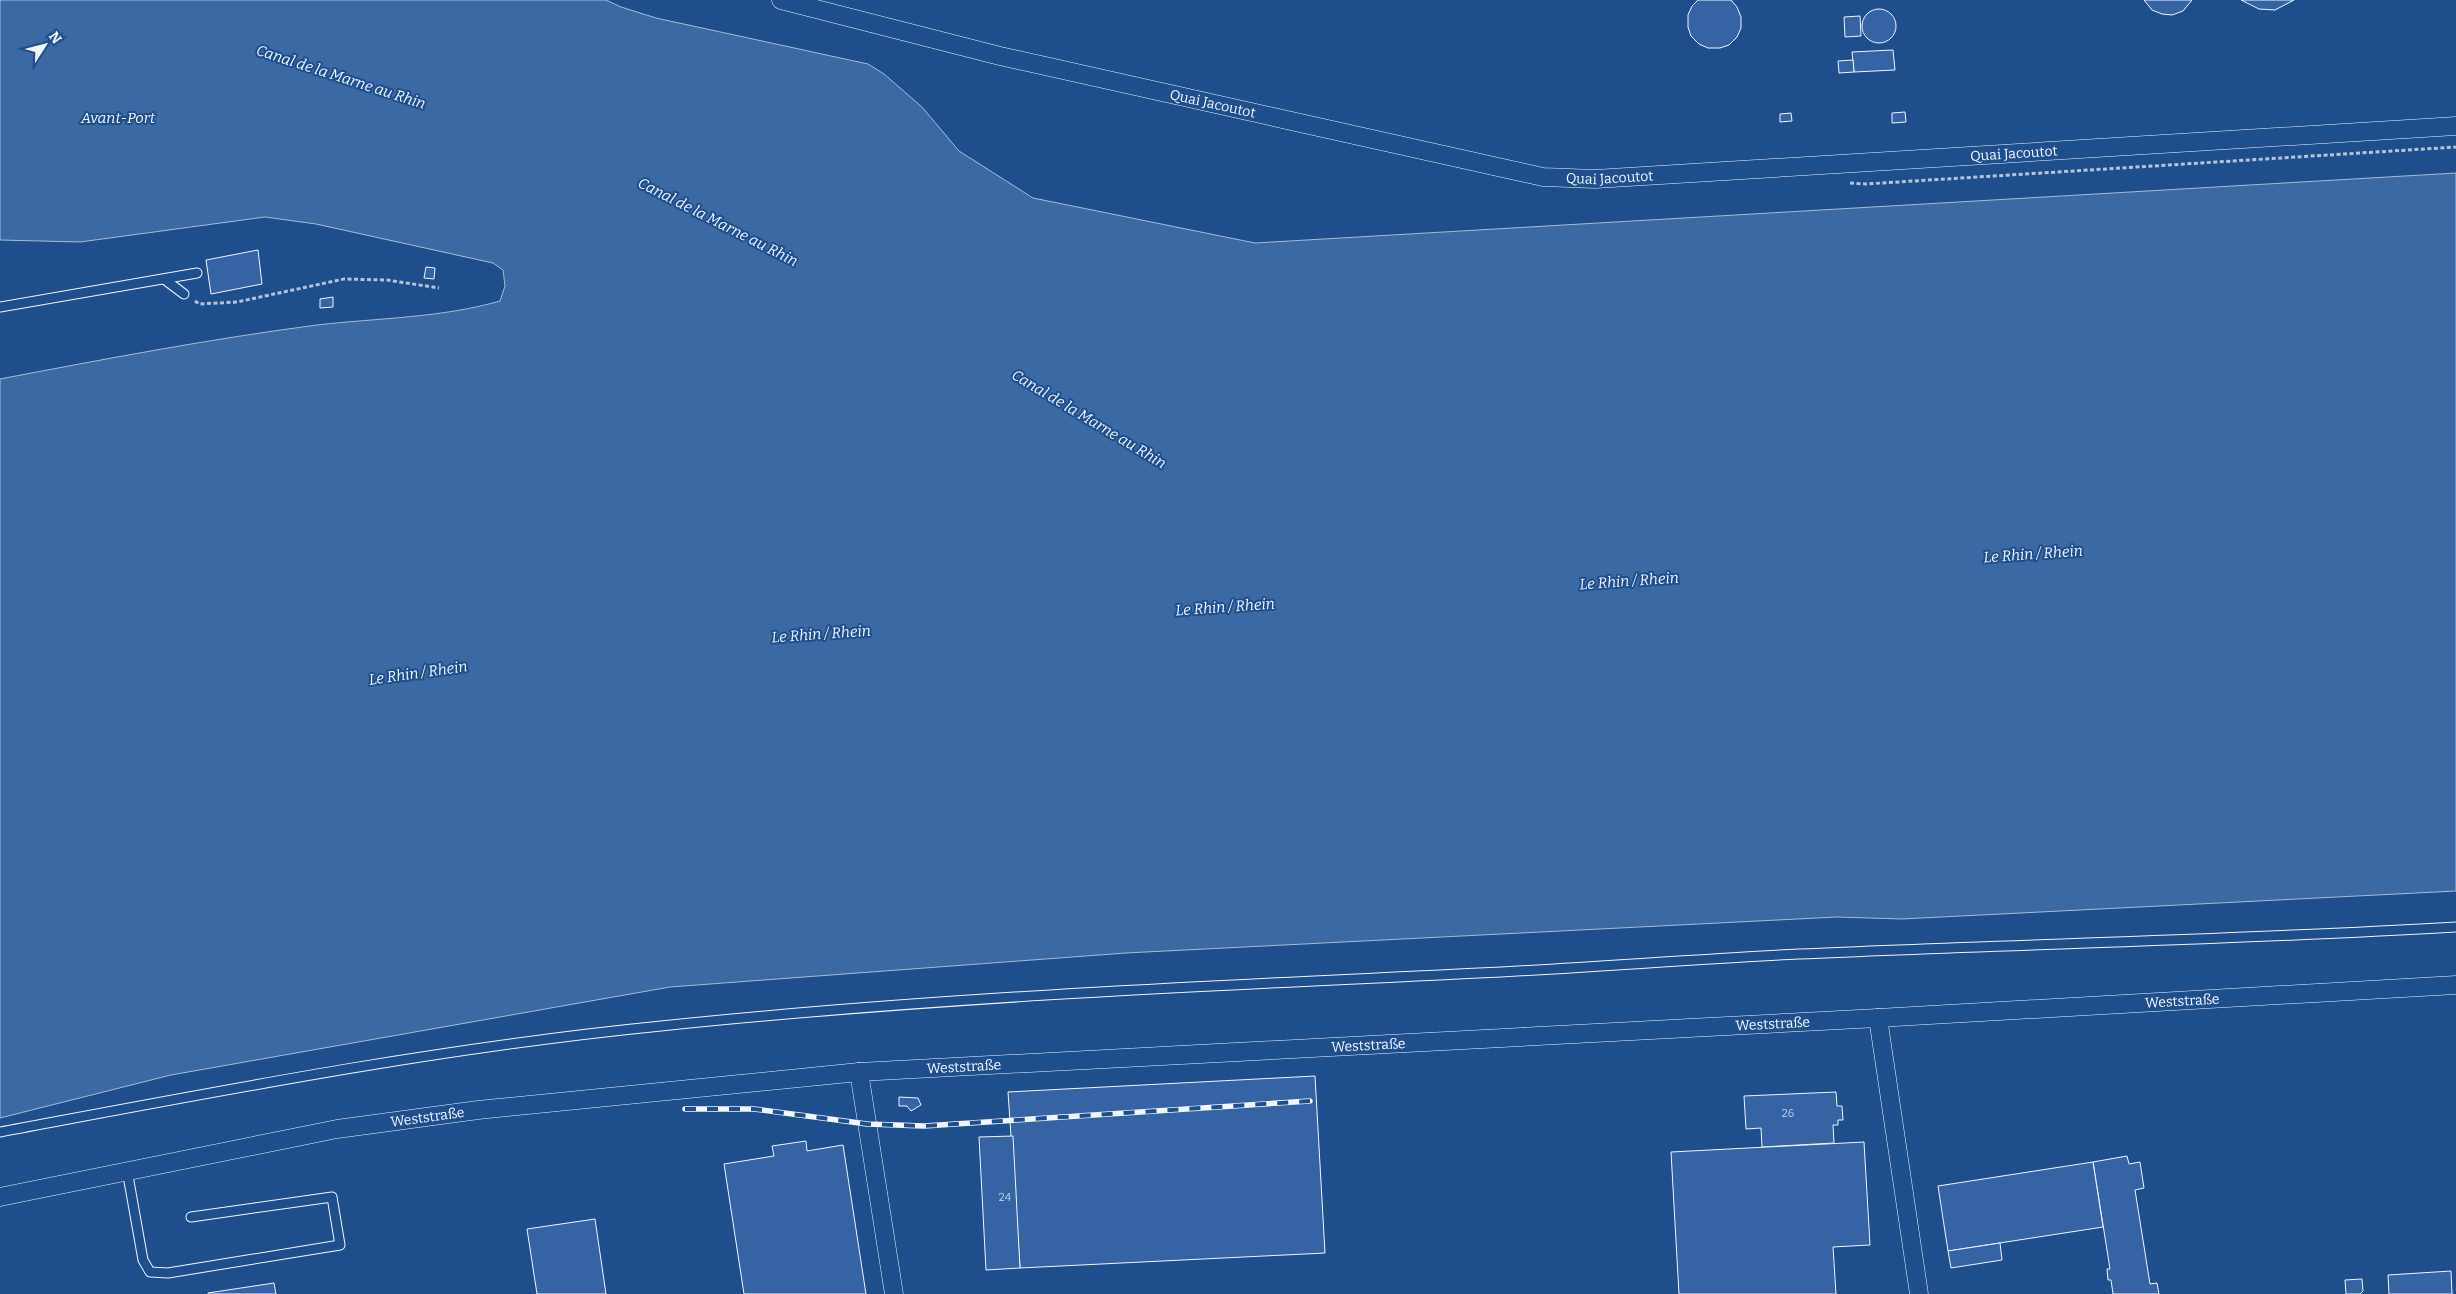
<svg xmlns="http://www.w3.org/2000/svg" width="2456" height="1294" font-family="Bitter,serif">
<rect width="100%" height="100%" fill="#1f4e8c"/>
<path fill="#3b69a3" stroke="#a8bbd7" d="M0 0H606L621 7 656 18 868 64 884 74 922 107 959 151 1033 198 1255 243 2456 173V891L1902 919 1837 917 1126 953 670 987 171 1075 0 1118V379C105 359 210 339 317 325 377 318 441 318 500 301L505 286 503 270 493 263 316 224 265 217 80 242 0 240Z"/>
<g fill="#3563a3" stroke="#f2f6ff">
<polygon points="1698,0 1731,0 1737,7 1741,17 1741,28 1737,37 1729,45 1720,48 1708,48 1699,44 1691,36 1688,27 1688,15 1692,6"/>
<polygon points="2144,0 2192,0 2183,11 2172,15 2162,14 2152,10"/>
<polygon points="2241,0 2294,0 2275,10 2259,9"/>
<circle cx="1879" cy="26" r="17"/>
<polygon points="1860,16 1861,36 1845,37 1844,17"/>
<polygon points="1893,50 1895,70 1854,72 1852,52"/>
<polygon points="1853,60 1854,72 1839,73 1838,61"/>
<polygon points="1905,112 1906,122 1892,123 1892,113"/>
<polygon points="1791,113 1792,121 1780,122 1780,114"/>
<polygon points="258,250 262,284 211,294 206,260"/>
<polygon points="426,267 435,268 434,279 424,278"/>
<polygon points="333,297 333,307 320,308 320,299"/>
<polygon points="1315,1076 1325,1253 1020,1268 1008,1092"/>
<polygon points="1836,1092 1837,1106 1842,1106 1843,1120 1838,1120 1838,1125 1833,1125 1834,1143 1762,1147 1761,1128 1746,1129 1744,1096"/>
<polygon points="899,1097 918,1098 921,1105 911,1111 907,1106 899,1106"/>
<polygon points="1013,1136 1020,1268 986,1270 979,1137"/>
<polygon points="806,1141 807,1151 843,1145 866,1294 744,1294 724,1164 774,1156 772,1146"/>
<polygon points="1864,1142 1870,1245 1833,1247 1836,1294 1679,1294 1671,1152"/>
<polygon points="2127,1156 2129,1164 2140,1162 2144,1188 2135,1190 2150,1284 2157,1283 2159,1294 2113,1294 2111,1280 2108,1280 2107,1269 2110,1269 2093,1162"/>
<polygon points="2093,1162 2103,1227 1948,1251 1938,1186"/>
<polygon points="595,1219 606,1294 537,1294 527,1229"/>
<polygon points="2000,1243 2002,1260 1951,1268 1948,1251"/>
<polygon points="2451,1271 2452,1294 2389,1294 2388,1275"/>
<polygon points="2362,1279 2363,1291 2360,1294 2346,1294 2345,1280"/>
<polygon points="274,1283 276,1294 208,1294 208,1293"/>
</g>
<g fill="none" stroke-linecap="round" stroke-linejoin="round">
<defs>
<g id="service">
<polyline points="164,279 184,294"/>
<polyline points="0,307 197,273"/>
<path d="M0 1132C219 1091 439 1048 661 1026 920 999 1180 987 1440 975 1560 970 1680 960 1799 954 2018 944 2237 940 2456 927"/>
<polyline points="127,1170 143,1260 150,1272 168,1273 340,1245 332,1197 191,1217"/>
</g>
<g id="minor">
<path id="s1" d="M781 0 1000 56 1543 177 1595 179 2456 126"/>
<polyline points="1878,1018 1919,1294"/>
<polyline points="859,1072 894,1294"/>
<path id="s2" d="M0 1197 337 1129 478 1110 859 1072 1878 1018 2456 985"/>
</g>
</defs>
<use href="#service" stroke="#f2f6ff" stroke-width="11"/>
<use href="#minor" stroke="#f2f6ff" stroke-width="19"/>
<g stroke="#b3c4dc" stroke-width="3" stroke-dasharray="4 2.5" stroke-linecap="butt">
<polyline points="1850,183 1866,184 2456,147"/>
<polyline points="195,301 199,304 237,302 344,279 387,280 439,288"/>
</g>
<use href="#service" stroke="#1f4e8c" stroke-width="9"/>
<use href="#minor" stroke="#1f4e8c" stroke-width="18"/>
<defs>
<polyline id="rail" points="685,1109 754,1109 867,1124 924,1126 1310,1101"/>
</defs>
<use href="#rail" stroke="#f2f6ff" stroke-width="5.5"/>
<use href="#rail" stroke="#1f4e8c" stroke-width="4" stroke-dasharray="11" stroke-linecap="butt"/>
</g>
<g text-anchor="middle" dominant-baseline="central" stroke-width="4" stroke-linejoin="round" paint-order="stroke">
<g font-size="11" fill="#c3d1e8">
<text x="1788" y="1113">26</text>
<text x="1005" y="1197">24</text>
</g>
<g font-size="14" fill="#f2f6ff" stroke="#1f4e8c">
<text stroke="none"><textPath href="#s1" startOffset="444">Quai Jacoutot</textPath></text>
<text stroke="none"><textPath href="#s1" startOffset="1254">Quai Jacoutot</textPath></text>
<text stroke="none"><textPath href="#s1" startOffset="849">Quai Jacoutot</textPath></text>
<text stroke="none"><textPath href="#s2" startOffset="2194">Weststraße</textPath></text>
<text stroke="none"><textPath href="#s2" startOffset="1784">Weststraße</textPath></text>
<text stroke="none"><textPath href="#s2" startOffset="1379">Weststraße</textPath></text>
<text stroke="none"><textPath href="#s2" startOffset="974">Weststraße</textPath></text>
<text stroke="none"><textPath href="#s2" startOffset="435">Weststraße</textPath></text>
</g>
<g font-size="15" font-style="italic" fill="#f2f6ff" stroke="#1f4e8c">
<text transform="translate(341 77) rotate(18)">Canal de la Marne au Rhin</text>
<text x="118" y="118">Avant-Port</text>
<text transform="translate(718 222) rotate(27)">Canal de la Marne au Rhin</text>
<text transform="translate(1089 419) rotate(31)">Canal de la Marne au Rhin</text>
<text transform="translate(2033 554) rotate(-4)">Le Rhin / Rhein</text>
<text transform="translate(1629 581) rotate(-4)">Le Rhin / Rhein</text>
<text transform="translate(1225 607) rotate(-4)">Le Rhin / Rhein</text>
<text transform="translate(821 634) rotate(-4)">Le Rhin / Rhein</text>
<text transform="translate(418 673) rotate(-8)">Le Rhin / Rhein</text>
</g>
</g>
<g transform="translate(45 45) rotate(54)" stroke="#1f4e8c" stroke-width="4" paint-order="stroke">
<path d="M0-4L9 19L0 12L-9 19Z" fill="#f2f6ff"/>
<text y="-8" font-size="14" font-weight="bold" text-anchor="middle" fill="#f2f6ff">N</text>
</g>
</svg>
